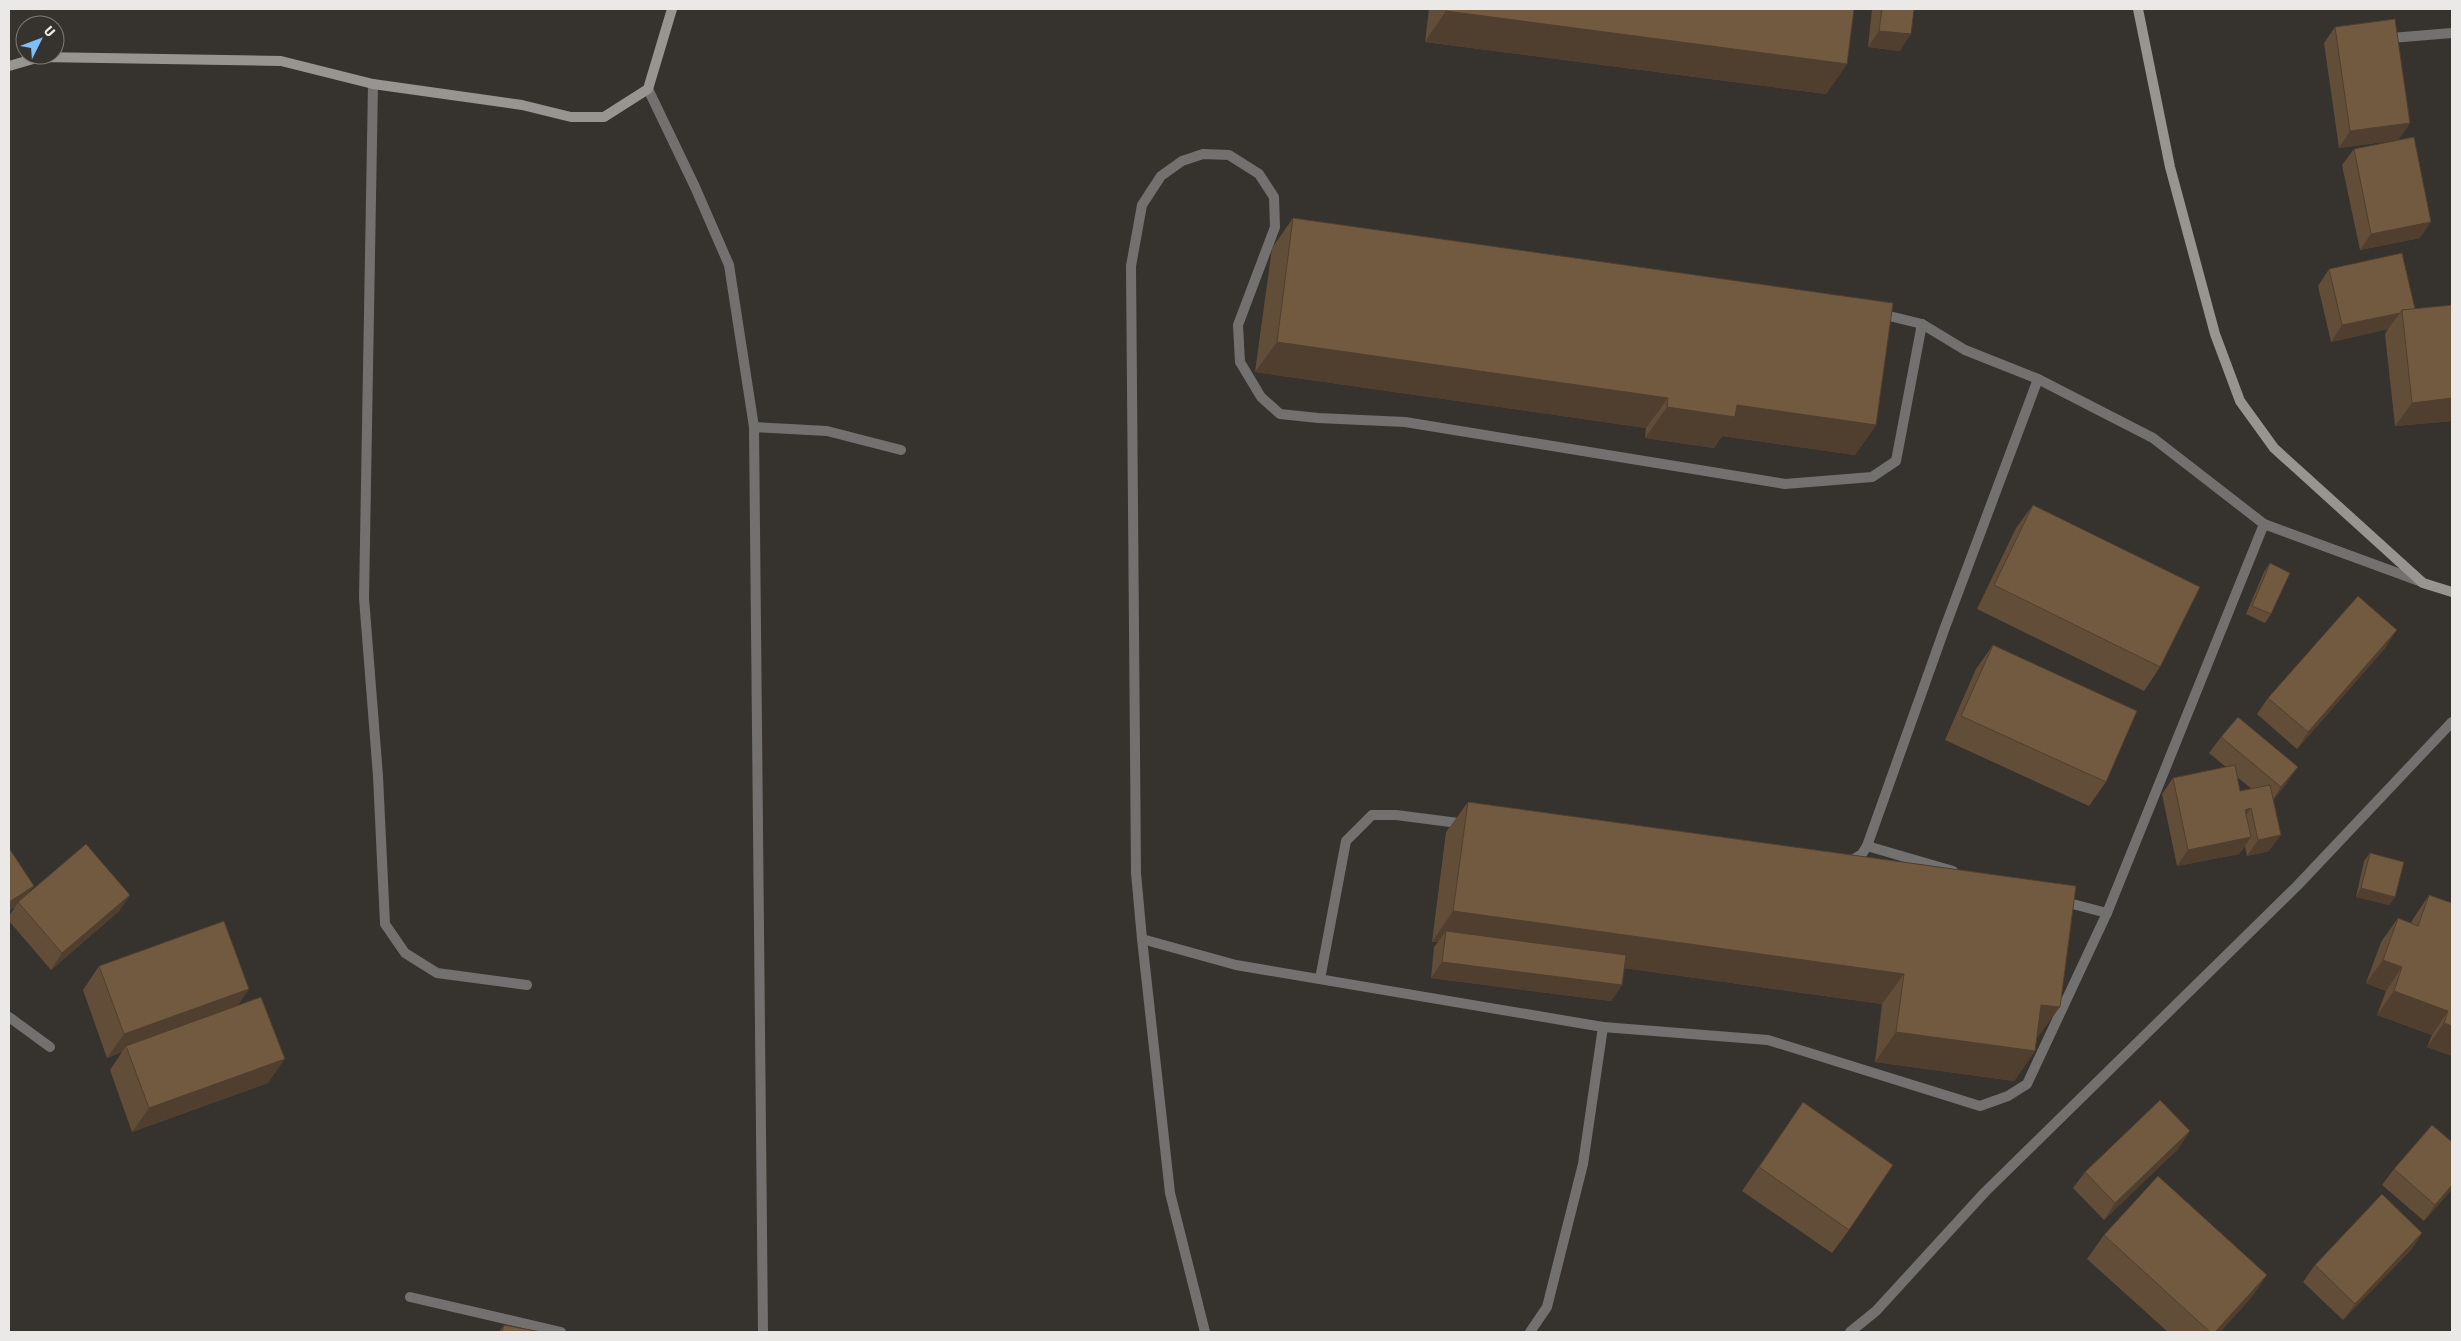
<svg xmlns="http://www.w3.org/2000/svg" width="2461" height="1341" font-family="'Fira Sans Condensed',sans-serif">
<rect width="100%" height="100%" fill="#36322e"/>
<g fill="none" stroke-linecap="round" stroke-linejoin="round">
<g stroke="#737170" stroke-width="10">
<polyline points="1877,313 1922,324 1965,350 2038,379 2153,438 2264,524 2422,582"/>
<polyline points="1922,324 1896,461 1872,477 1785,484 1405,422 1318,418 1280,414 1261,397 1240,362 1238,325 1275,227 1274,197 1259,174 1229,155 1203,154 1182,161 1161,176 1142,205 1131,266 1136,873 1142,939 1236,965 1603,1027 1768,1040 1980,1106 2008,1096 2027,1084 2107,913 2264,524"/>
<polyline points="1867,846 1953,871"/>
<polyline points="1848,863 1862,854 1867,846 1944,630 2038,379"/>
<polyline points="2061,901 2107,913"/>
<polyline points="1142,939 1170,1193 1205,1332"/>
<polyline points="1320,979 1346,841 1372,815 1396,815 1466,824"/>
<polyline points="1530,1332 1547,1307 1583,1164 1603,1027"/>
</g>
<g stroke="#737170" stroke-width="10">
<polyline points="2391,38 2452,33"/>
<polyline points="373,84 364,598 378,776 385,924 405,953 437,973 527,985"/>
<polyline points="648,89 695,187 729,265 754,427"/>
<polyline points="9,1017 50,1047"/>
<polyline points="410,1297 561,1332"/>
<polyline points="763,1332 754,427 827,431 901,450"/>
<polyline points="1850,1332 1876,1311 1985,1192 2297,886 2452,722"/>
</g>
<g stroke="#979491" stroke-width="10">
<polyline points="2138,9 2170,167 2215,334 2240,401 2274,448 2423,583 2452,592"/>
<polyline points="9,66 40,57 281,61 373,84 522,105 571,117 604,117 648,89 672,9"/>
</g>
</g>
<g fill="#624d38" fill-rule="evenodd">
<polygon points="1429,9 1854,9 1847,64 1826,94 1425,42"/>
<polygon points="1872,9 1914,9 1900,51 1868,47"/>
<polygon points="2335,27 2410,123 2398,140 2339,148 2324,43"/>
<polygon points="2354,149 2420,238 2360,250 2342,165"/>
<polygon points="1293,218 1876,425 1855,455 1722,436 1714,448 1645,438 1646,428 1255,372 1272,248"/>
<polygon points="2329,269 2415,309 2452,421 2395,426 2385,334 2388,329 2331,342 2318,286"/>
<polygon points="2033,505 2160,667 2144,691 1977,609 2016,528"/>
<polygon points="2270,563 2271,614 2265,623 2246,614 2264,572"/>
<polygon points="1993,645 2106,782 2089,806 1945,740 1976,669"/>
<polygon points="2386,647 2297,749 2257,714 2268,698"/>
<path d="M2221 737 2287 783 2273 800 2269 851 2247 856 2245 846 2239 854 2177 866 2162 794 2173 778 2226 767 2209 753ZM2237 777 2252 789 2240 791Z"/>
<polygon points="1468,802 2076,886 2038,1037 2037,1037 2035,1051 2014,1081 1875,1062 1882,1004 1624,968 1622,985 1611,1001 1431,978 1434,947 1438,942 1432,942 1446,832"/>
<polygon points="9,848 28,894 130,895 119,911 51,970 9,921 9,916 15,907 9,911"/>
<polygon points="2370,853 2395,897 2389,905 2356,897 2364,861"/>
<polygon points="2429,895 2452,903 2452,1056 2427,1047 2432,1035 2377,1015 2386,991 2366,983 2381,942 2398,918 2411,923 2413,919"/>
<polygon points="99,966 249,989 237,1006 268,1083 132,1132 110,1070 122,1052 107,1058 83,990"/>
<polygon points="1803,1102 1849,1230 1832,1253 1742,1191"/>
<polygon points="2452,1142 2452,1189 2424,1221 2382,1185 2394,1169"/>
<polygon points="2179,1148 2104,1220 2073,1188 2085,1172"/>
<polygon points="2422,1233 2411,1250 2343,1320 2303,1282 2315,1265"/>
<polygon points="2104,1235 2267,1275 2250,1299 2220,1332 2168,1332 2087,1259"/>
<polygon points="504,1325 541,1332 499,1332"/>
</g>
<g fill="#503f2e">
<polygon points="1446,11 1847,64 1826,94 1425,42"/>
<polygon points="1879,31 1911,34 1900,51 1868,47"/>
<polygon points="2410,123 2398,140 2339,148 2350,131"/>
<polygon points="2431,222 2420,238 2360,250 2371,234"/>
<polygon points="2400,313 2388,329 2331,342 2342,325"/>
<polygon points="1277,342 1668,398 1646,428 1255,372"/>
<polygon points="2452,398 2452,421 2395,426 2412,403"/>
<polygon points="1737,405 1876,425 1855,455 1722,436 1714,448 1645,438 1667,407"/>
<polygon points="2397,630 2386,647 2297,749 2308,732"/>
<polygon points="2298,767 2287,783 2270,804 2281,787"/>
<polygon points="2251,808 2240,824 2245,810"/>
<polygon points="2281,835 2269,851 2247,856 2258,840"/>
<polygon points="2251,837 2239,854 2177,866 2188,850"/>
<polygon points="34,886 22,902 18,902 15,907 9,911 9,902"/>
<polygon points="2361,888 2395,897 2389,905 2356,897"/>
<polygon points="130,895 119,911 51,970 62,953"/>
<polygon points="1453,911 1904,974 1882,1004 1444,943 1446,931 1438,942 1432,942"/>
<polygon points="2383,960 2402,967 2386,991 2366,983"/>
<polygon points="1442,962 1622,985 1611,1001 1431,978"/>
<polygon points="249,989 232,1013 126,1046 122,1052 107,1058 124,1034"/>
<polygon points="2394,991 2448,1011 2432,1035 2377,1015"/>
<polygon points="2041,1005 2060,1007 2038,1037 2020,1035"/>
<polygon points="2444,1023 2452,1026 2452,1056 2427,1047"/>
<polygon points="1896,1032 2035,1051 2014,1081 1875,1062"/>
<polygon points="285,1059 268,1083 132,1132 149,1108"/>
<polygon points="2190,1131 2179,1148 2104,1220 2115,1203"/>
<polygon points="2452,1185 2452,1189 2424,1221 2435,1205"/>
<polygon points="2422,1233 2411,1250 2343,1320 2355,1304"/>
<polygon points="2267,1275 2250,1299 2220,1332 2215,1332"/>
</g>
<g fill="#725a41" stroke="#503f2e">
<polygon points="1446,9 1854,9 1847,64 1446,11"/>
<polygon points="1882,9 1914,9 1911,34 1879,31"/>
<polygon points="2395,19 2410,123 2350,131 2335,27"/>
<polygon points="2414,137 2431,222 2371,234 2354,149"/>
<polygon points="1293,218 1893,303 1876,425 1737,405 1735,417 1667,407 1668,398 1277,342"/>
<polygon points="2402,253 2415,309 2402,310 2400,313 2342,325 2329,269"/>
<polygon points="2452,305 2452,398 2412,403 2402,310"/>
<polygon points="2033,505 2200,587 2160,667 1994,585"/>
<polygon points="2270,563 2290,573 2271,614 2252,606"/>
<polygon points="2358,596 2397,630 2308,732 2268,698"/>
<polygon points="1993,645 2137,711 2106,782 1961,716"/>
<polygon points="2238,717 2298,767 2281,787 2221,737"/>
<polygon points="2235,765 2240,791 2270,785 2281,835 2258,840 2251,808 2245,810 2251,837 2188,850 2173,778"/>
<polygon points="1468,802 2076,886 2060,1007 2041,1005 2035,1051 1896,1032 1904,974 1453,911"/>
<polygon points="86,844 130,895 62,953 18,902"/>
<polygon points="9,848 34,886 9,902"/>
<polygon points="2370,853 2404,862 2395,897 2361,888"/>
<polygon points="2429,895 2452,903 2452,1026 2444,1023 2448,1011 2394,991 2402,967 2383,960 2398,918 2418,926"/>
<polygon points="224,921 249,989 124,1034 99,966"/>
<polygon points="1446,931 1626,955 1622,985 1442,962"/>
<polygon points="261,997 285,1059 149,1108 126,1046"/>
<polygon points="2160,1100 2190,1131 2115,1203 2085,1172"/>
<polygon points="1803,1102 1893,1165 1849,1230 1759,1167"/>
<polygon points="2432,1125 2452,1142 2452,1185 2435,1205 2394,1169"/>
<polygon points="2158,1176 2267,1275 2215,1332 2210,1332 2104,1235"/>
<polygon points="2382,1194 2422,1233 2355,1304 2315,1265"/>
<polygon points="504,1325 541,1332 502,1332"/>
</g>
<rect width="2461" height="1341" fill="none" stroke="#ebe9e7" stroke-width="20"/>
<g transform="translate(40 40) rotate(48)"><circle r="24" fill="#36322e" stroke="#7e7b78"/>
<path d="M0-4L9 19L0 12L-9 19Z" fill="#7ebef9"/>
<text y="-8" font-size="14" font-weight="bold" text-anchor="middle" fill="#ebe9e7">U</text>
</g>
</svg>
